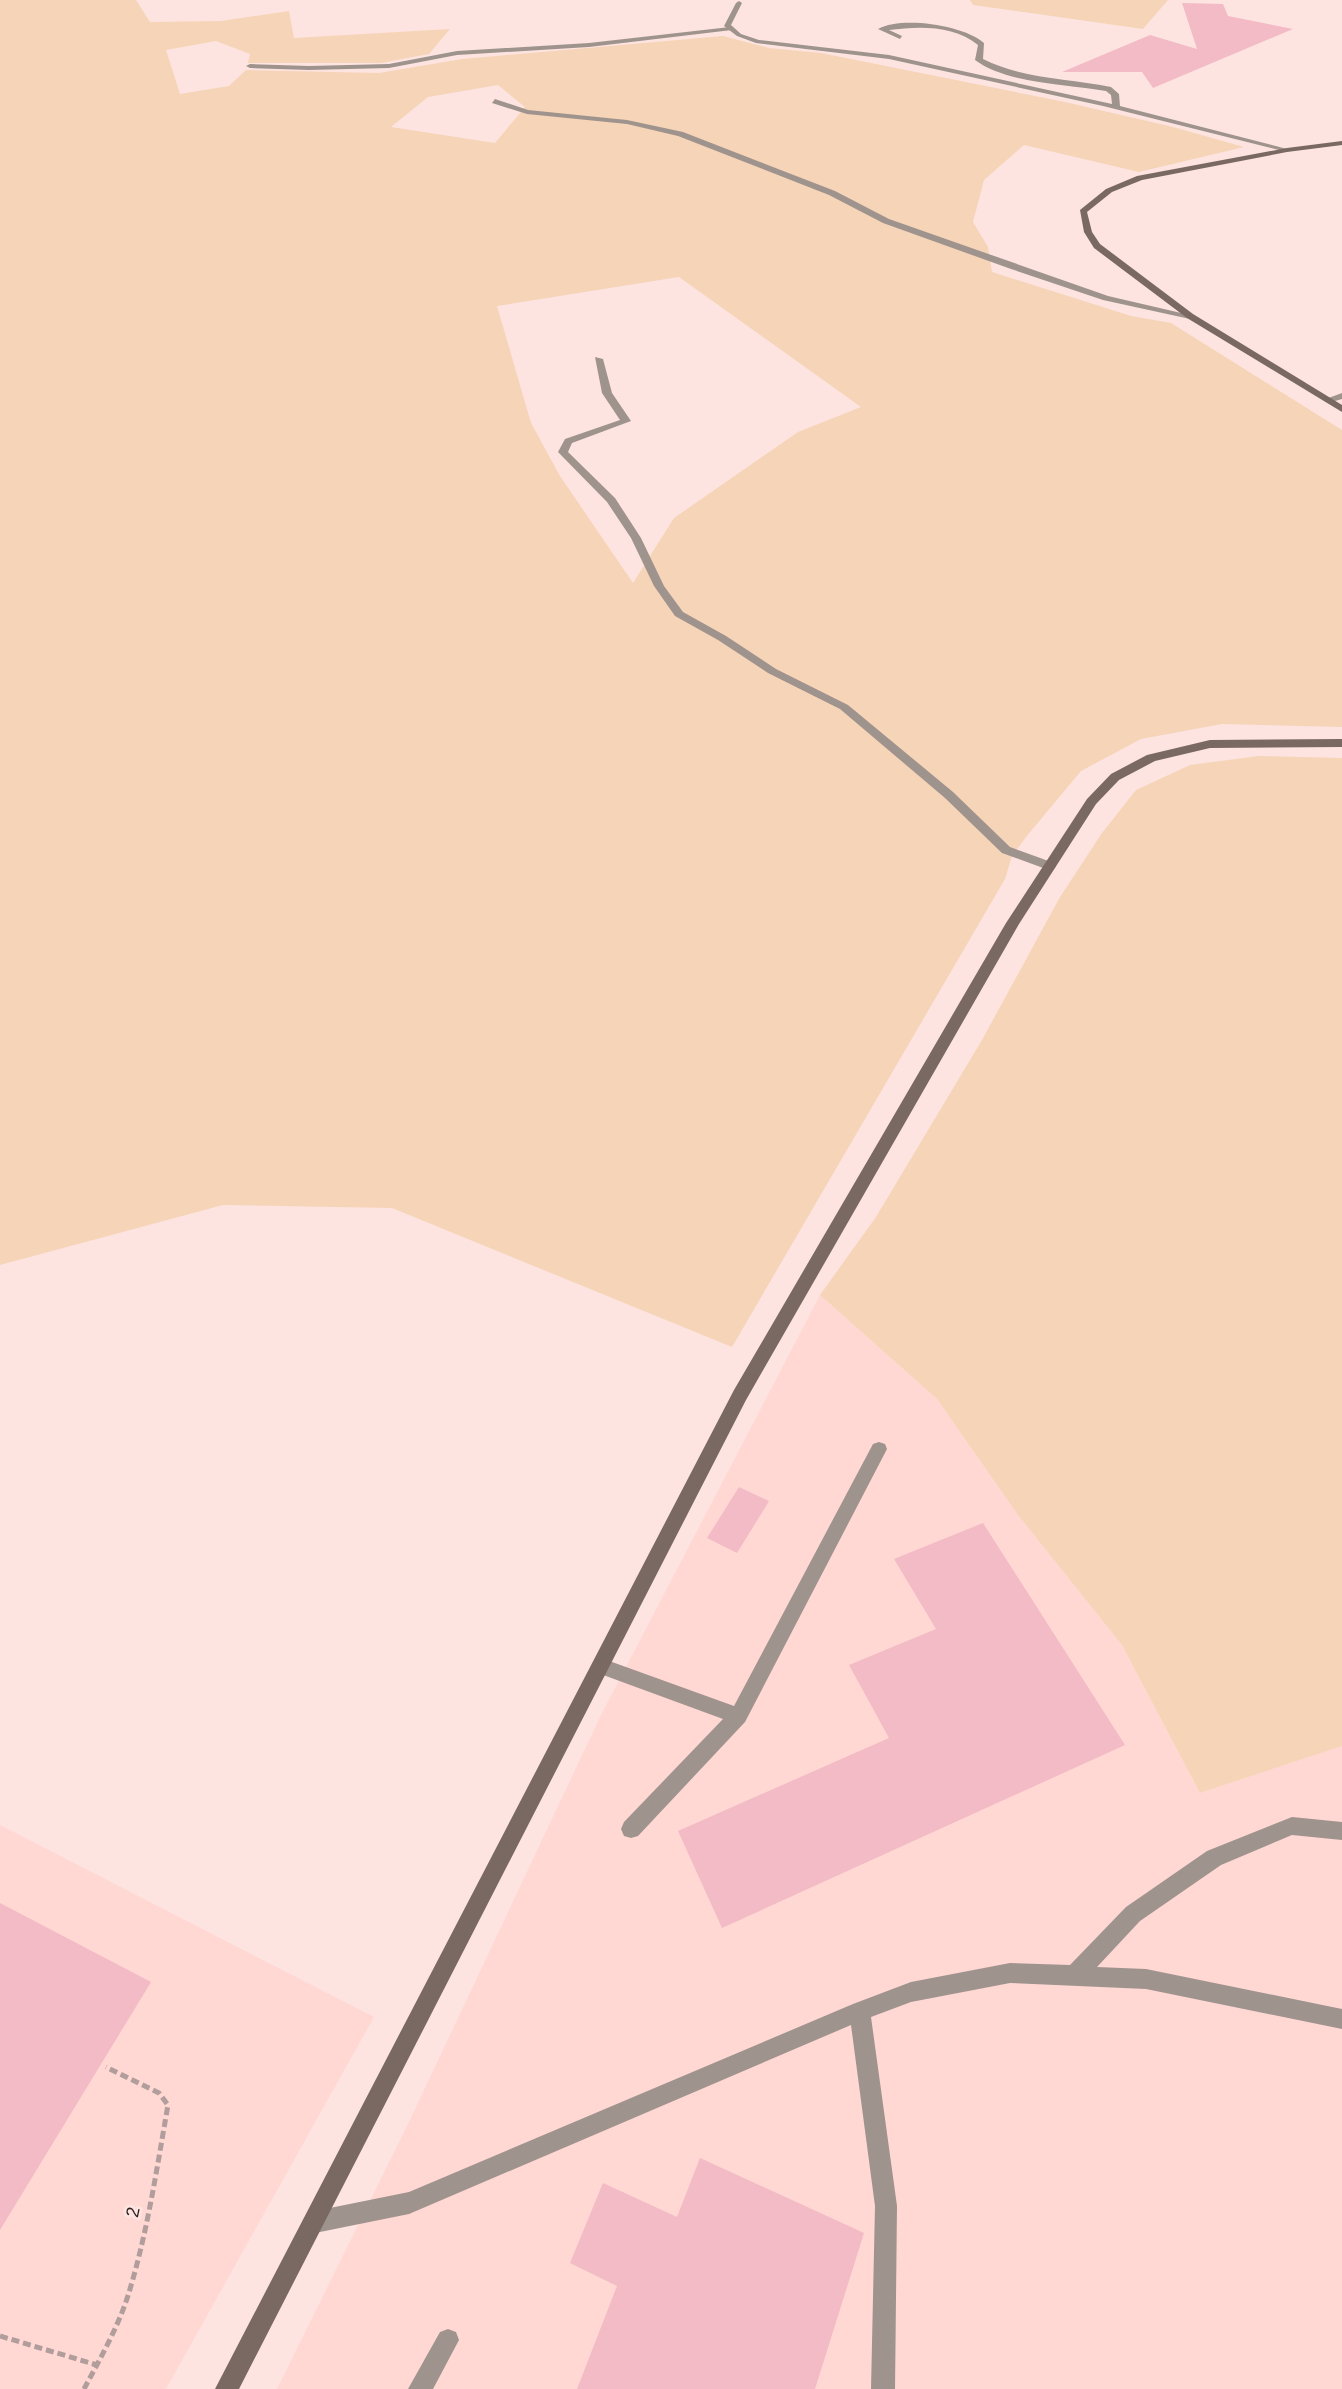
<svg xmlns="http://www.w3.org/2000/svg" width="1342" height="2389" font-family="Helvetica,sans-serif">
<rect width="100%" height="100%" fill="#fde4e1"/>
<g fill="#ffd7d3">
<polygon points="820,1295 937,1399 1018,1515 1122,1645 1200,1793 1342,1746 1342,2389 277,2389 409,2122 601,1715"/>
<polygon points="0,1825 374,2017 166,2389 0,2389"/>
</g>
<g fill="#f6d4b7" fill-rule="evenodd">
<path d="M0 0H136L150 22 221 21 289 11 294 38 450 29 429 54 381 63H248L250 54 216 41 166 50 180 94 229 86 246 70 379 73 462 59 723 36 769 48 821 53 1065 102 1173 127 1244 147 1139 172 1024 145 984 180 973 222 988 247 992 272 1131 316 1171 323 1342 430V727L1222 724 1141 739 1081 771 1026 837 1012 856 1005 879 732 1347 392 1208 223 1205 0 1265ZM498 85 525 107 495 143 391 127 428 97ZM679 277 861 407 798 432 674 518 633 583 560 476 531 423 497 306Z"/>
<polygon points="970,0 1168,0 1143,29 973,5"/>
<polygon points="1259,756 1342,758 1342,1746 1200,1793 1122,1645 1018,1515 937,1399 820,1295 876,1217 982,1040 1060,897 1102,833 1136,790 1190,765"/>
</g>
<g fill="#f2bbc6">
<polygon points="1182,3 1223,4 1228,16 1293,29 1153,88 1142,72 1062,72 1150,35 1197,49"/>
<polygon points="739,1487 769,1501 737,1553 707,1538"/>
<polygon points="983,1523 1125,1745 722,1928 678,1831 889,1738 849,1665 936,1629 894,1559"/>
<polygon points="0,1903 151,1982 0,2230"/>
<polygon points="700,2158 864,2233 815,2389 577,2389 617,2286 570,2263 603,2183 677,2217"/>
</g>
<g fill="none" stroke-linecap="round" stroke-linejoin="round">
<g stroke="#b19d9b" stroke-width="5" stroke-dasharray="8 4" stroke-linecap="butt">
<polyline points="0,2336 97,2365"/>
<path d="M84 2389C101 2357 120 2324 130 2289 148 2229 157 2167 168 2105L159 2093 106 2067"/>
</g>
<g fill="#9f938e" fill-rule="evenodd">
<polygon points="730,27 732,30 589,47 457,55 389,68 309,70 250,68 246,66 250,64 309,66 389,64 457,51 589,43"/>
<polygon points="879,1442 885,1444 887,1449 745,1722 638,1836 631,1838 624,1836 621,1829 624,1822 723,1719 595,1672 592,1666 595,1660 601,1658 734,1706 873,1444"/>
<polygon points="1292,1817 1342,1822 1342,1840 1292,1835 1221,1865 1140,1921 1097,1967 1146,1969 1342,2009 1342,2029 1146,1989 1010,1983 911,2002 871,2017 897,2206 895,2389 871,2389 875,2206 851,2025 409,2214 315,2233 307,2230 304,2222 307,2214 315,2211 409,2192 853,2004 911,1982 1010,1963 1070,1965 1126,1907 1207,1851"/>
<polygon points="448,2329 456,2332 459,2340 433,2389 408,2389 440,2332"/>
</g>
<g fill="#9f938e" fill-rule="evenodd">
<path d="M739 1 742 3 731 25 741 34 759 40 889 55 1112 104 1111 95 1106 91C1067 84 1007 84 975 60L978 45C954 25 919 26 889 30L902 36 900 39 878 29C902 16 963 25 984 43L983 59C1023 79 1067 78 1111 87L1119 94 1120 106 1291 150 1287 152 1103 106 889 59 756 43 737 36 724 26 736 3Z"/>
<polygon points="495,99 528,110 627,120 683,132 835,191 889,219 1108,296 1194,316 1190,319 1103,300 1011,269 883,223 829,195 678,136 627,124 527,114 492,103"/>
<polygon points="595,357 603,359 612,393 631,421 572,443 568,452 615,498 641,538 664,586 683,612 726,636 776,669 848,705 953,792 1010,847 1054,863 1056,866 1054,869 1046,869 1002,853 945,798 840,709 768,673 718,640 675,616 654,586 631,538 607,502 558,452 565,439 620,420 602,393"/>
<polygon points="1342,393 1342,399 1328,403 1323,400"/>
</g>
<g fill="#7a6962" fill-rule="evenodd">
<polygon points="1342,141 1342,145 1287,152 1142,180 1112,192 1087,212 1092,232 1100,244 1193,314 1342,405 1342,412 1187,318 1094,248 1084,232 1080,210 1106,189 1137,176 1287,148"/>
<polygon points="1342,739 1342,747 1210,748 1155,761 1119,780 1096,804 1019,924 746,1400 239,2389 215,2389 734,1390 1006,923 1087,799 1111,774 1147,755 1210,740"/>
</g>
</g>
<g text-anchor="middle" dominant-baseline="central" stroke-width="6" stroke-linejoin="round" paint-order="stroke">
<g font-size="18" fill="#2b1f1e" stroke="#fde4e1">
<text transform="translate(133 2212) rotate(-78)">2</text>
</g>
</g>
</svg>
